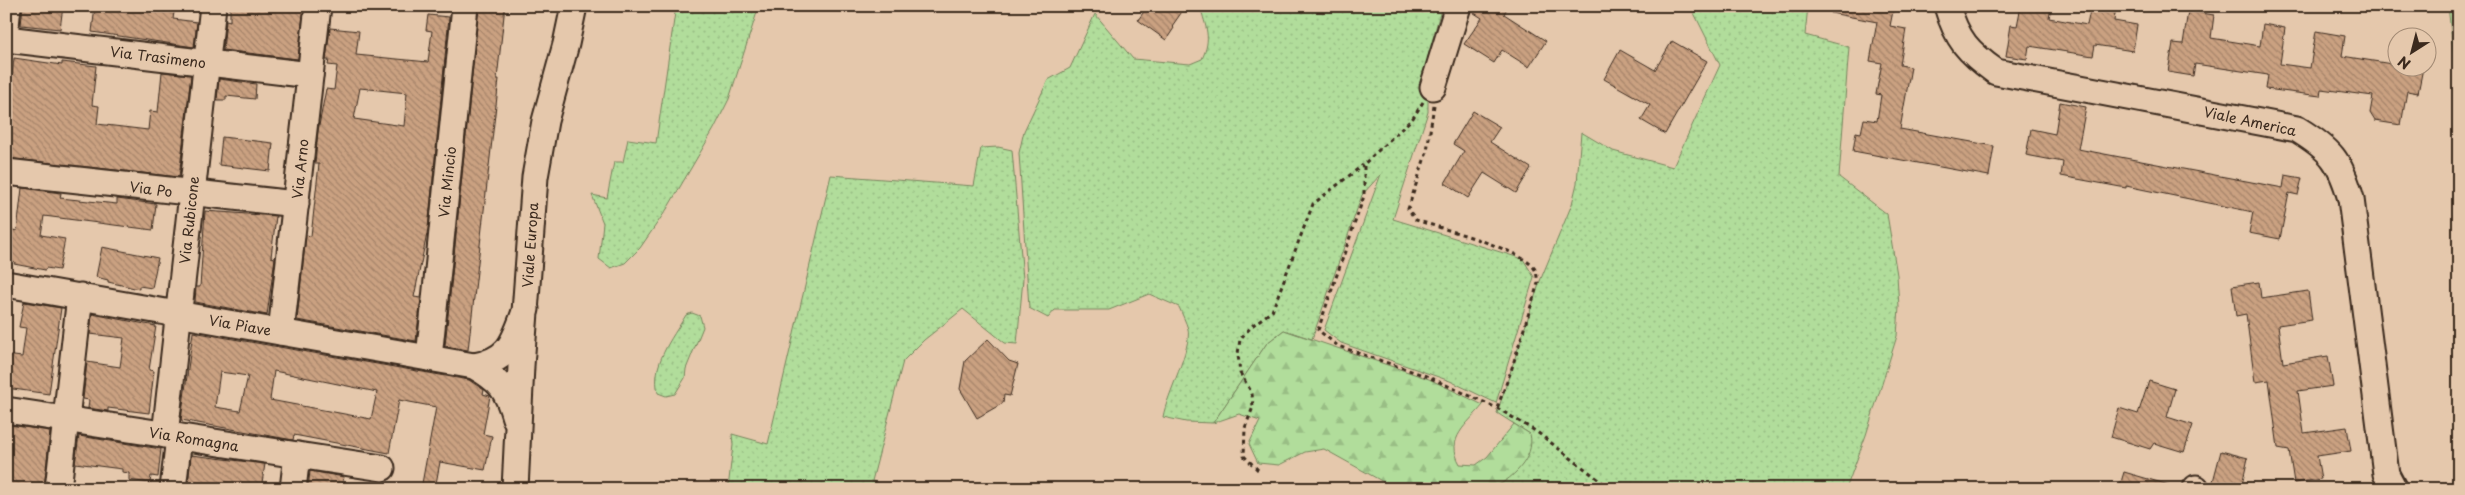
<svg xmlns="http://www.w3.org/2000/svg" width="2465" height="495" font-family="'Playpen Sans',sans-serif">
<defs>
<pattern id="grass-dots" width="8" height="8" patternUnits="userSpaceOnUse" patternTransform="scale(1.25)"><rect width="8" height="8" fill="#b1dd9b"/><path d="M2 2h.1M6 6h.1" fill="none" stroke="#99be85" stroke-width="1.8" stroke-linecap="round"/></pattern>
<pattern id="forest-firs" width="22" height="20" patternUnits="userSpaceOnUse" patternTransform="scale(1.25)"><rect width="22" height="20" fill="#b1dd9b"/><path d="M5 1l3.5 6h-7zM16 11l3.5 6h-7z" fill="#99be85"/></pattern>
<pattern id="building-back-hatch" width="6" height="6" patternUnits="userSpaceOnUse" patternTransform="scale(1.25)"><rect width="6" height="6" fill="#caa181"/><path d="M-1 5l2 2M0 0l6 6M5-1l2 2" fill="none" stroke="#a58369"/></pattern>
</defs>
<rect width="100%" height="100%" fill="#e5c8ac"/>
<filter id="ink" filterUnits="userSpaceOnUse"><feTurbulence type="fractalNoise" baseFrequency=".02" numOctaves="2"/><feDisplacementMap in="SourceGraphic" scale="10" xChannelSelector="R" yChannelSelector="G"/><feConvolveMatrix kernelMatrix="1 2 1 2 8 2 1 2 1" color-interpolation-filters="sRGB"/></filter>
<g filter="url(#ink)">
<g fill="url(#grass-dots)" stroke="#76845c">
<polygon points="676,6 759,6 729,99 714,129 667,209 640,248 625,263 611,268 599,259 603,223 592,195 607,198 614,162 623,162 628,139 656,143"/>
<path d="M1200 6H1442L1428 56V112L1393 219 1523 259 1534 277 1496 403 1450 381 1341 343 1324 330 1381 174 1362 195 1312 339 1284 330 1267 343 1213 423 1186 422 1163 417C1167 394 1192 348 1188 329 1186 322 1182 314 1179 307L1149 294 1109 310H1055L1048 318 1029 308 1019 153 1024 131 1048 80 1070 68 1095 14 1133 59 1190 64 1202 59C1212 38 1206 28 1200 6Z"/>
<polygon points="1697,6 1808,6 1805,35 1849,47 1839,177 1887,214 1897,275 1899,307 1897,336 1866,435 1846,489 1490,489 1498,486 1530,434 1497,413 1540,281 1572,204 1577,183 1581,132 1613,151 1673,167 1720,65 1692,9"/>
<polygon points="2448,6 2459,6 2459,95 2458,94"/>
<polygon points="998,147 1012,150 1023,279 1017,344 1005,343 963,309 924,340 903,361 872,481 892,489 728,489 733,445 732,434 768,444 831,175 974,186 981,148"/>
<path d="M692 313 700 316 703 327 686 369 685 378 675 394 666 396 658 393C651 364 671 340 686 315Z"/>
</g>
<path fill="url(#forest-firs)" stroke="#76845c" d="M1284 330 1429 379 1483 405C1467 425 1445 438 1460 464L1476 465 1487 457 1514 424 1530 434C1536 458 1511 481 1490 489H1396L1324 449 1305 452 1279 465 1258 463 1249 444 1260 421 1239 414 1213 423 1267 343Z"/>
<g fill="url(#building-back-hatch)" stroke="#3b2a1e" fill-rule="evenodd">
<polygon points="23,6 63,6 60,29 21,25"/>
<polygon points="95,6 175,6 173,19 197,22 194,47 92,32"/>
<polygon points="230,6 304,6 298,59 223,50 226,20 230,21"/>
<polygon points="479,6 505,6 497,79 499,79 468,350 445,346"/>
<polygon points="1148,6 1186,6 1172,26 1174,28 1166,40 1138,20"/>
<polygon points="1472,6 1508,6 1504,14 1546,41 1529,67 1502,50 1494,63 1464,44 1482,18 1471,11"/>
<polygon points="1832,6 1894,6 1890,26 1906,29 1900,65 1911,67 1900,129 1994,146 1989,176 1853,151 1856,132 1861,133 1864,119 1877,121 1881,95 1876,94 1882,63 1870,61 1877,22 1831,13"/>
<polygon points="2021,6 2051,6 2049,18 2087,25 2091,6 2116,6 2114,21 2137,25 2133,51 2095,45 2093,56 2029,46 2027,59 2006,56 2011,25 2017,26"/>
<polygon points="2188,11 2214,15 2211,38 2260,46 2263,24 2285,28 2280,64 2310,68 2316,31 2345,36 2342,56 2398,65 2398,68 2423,68 2418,93 2407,91 2401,125 2375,121 2370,113 2373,96 2321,89 2320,96 2266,89 2268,75 2195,64 2193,76 2168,72 2173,43 2183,44"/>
<path d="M428 15 449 17 428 229 414 297 421 298 416 341 297 320 306 235 311 236 319 164H315L318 131 326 89 334 90 337 66 328 65 329 60H326L330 28 359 31 356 55 428 62 432 31 426 30ZM360 88 407 93 404 126 354 119Z"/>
<polygon points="1672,41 1707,61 1665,134 1641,120 1650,105 1604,79 1620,50 1655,70"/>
<polygon points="14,58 62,65 62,62 96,66 92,105 99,106 97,124 148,130 150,111 158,112 162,72 191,75 179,177 6,158 6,99 7,91 10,91"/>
<polygon points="219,79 256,84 255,99 226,96 226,100 217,100"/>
<polygon points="2060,102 2086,107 2078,149 2283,188 2285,175 2302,178 2298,195 2289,193 2280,239 2249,233 2253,212 2126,186 2126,188 2061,176 2063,162 2026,155 2031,129 2055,134"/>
<polygon points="1473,111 1500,127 1490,142 1531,168 1516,193 1484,173 1468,198 1445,183 1464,151 1453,144"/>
<polygon points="222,137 273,143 270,171 219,165"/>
<polygon points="22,188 61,193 60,198 117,204 117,199 156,204 153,230 44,216 41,235 65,239 59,270 46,268 45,270 14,264 15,262 6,260 6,241 9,229 17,231"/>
<polygon points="205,211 276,216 271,257 275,258 267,315 195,302 196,287 200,287"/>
<polygon points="102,247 158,258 152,288 139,286 139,289 108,282 108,280 96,277"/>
<polygon points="2259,282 2261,298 2308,291 2312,320 2278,325 2283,363 2328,356 2333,386 2298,391 2304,433 2347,427 2351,451 2317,456 2321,479 2294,483 2289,450 2278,448 2269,380 2255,382 2246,314 2236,316 2232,286"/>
<polygon points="24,302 61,308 49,394 6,388 6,355 22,357 26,328 19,327"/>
<polygon points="92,314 156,326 149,370 154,371 149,413 108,408 108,411 88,408 89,400 83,399 87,362 120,367 124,338 90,334"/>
<path d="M193 332 469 380 484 390 483 394 490 396 483 434 492 436 485 470 440 462 435 489H421L436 407 399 400 389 453 294 435 293 440 181 420ZM274 371 377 392 371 419 270 400ZM220 372 248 376 240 411 215 407Z"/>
<polygon points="988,339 1009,361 1018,364 1010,396 1004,395 1003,403 977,418 960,389 965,361"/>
<polygon points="2149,381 2175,389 2167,417 2193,425 2184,452 2154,443 2150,449 2111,437 2119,408 2138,414"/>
<polygon points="10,425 50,431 44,489 6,489 6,453"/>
<polygon points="79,436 161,449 158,477 151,476 150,483 129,480 129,473 122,472 122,469 75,463"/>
<polygon points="2221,451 2248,458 2241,489 2211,489"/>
<polygon points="191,455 265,464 261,489 214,489 188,486"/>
<polygon points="310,471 344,477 341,489 308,489"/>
<polygon points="2124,472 2169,485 2168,489 2119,489"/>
</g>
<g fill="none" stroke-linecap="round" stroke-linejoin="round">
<defs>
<g id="minor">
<path d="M1947 6C1957 40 1968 52 1996 72L2297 129C2331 150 2340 160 2351 199L2386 474 2394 489"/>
<polyline points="6,26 8,6"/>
<polyline points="6,39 310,75"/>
<polyline points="1433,87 1458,6"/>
<polyline points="6,172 296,204"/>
<path d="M6 284 474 366C511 360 514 340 526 309"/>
<polyline points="281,332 318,6"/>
<polyline points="429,358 465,6"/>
<path d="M474 366C500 381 507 389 515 418"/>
<polyline points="6,410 382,468"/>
<polyline points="165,435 213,6"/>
<polyline points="58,489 80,296"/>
<polyline points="173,489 179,437"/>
<polyline points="293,489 297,455"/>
<polyline points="515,489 521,366 535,177 545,121 566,44 574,6"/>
<polyline points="2196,489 2196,488"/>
</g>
</defs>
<use href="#minor" stroke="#3b2a1e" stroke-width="29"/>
<g stroke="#3b2a1e" stroke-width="3" stroke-dasharray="4 4" stroke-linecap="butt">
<polyline points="1423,102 1413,118 1364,164 1364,196 1318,330 1338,346 1426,376 1497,408 1537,432 1611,489"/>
<path d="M1434 105 1427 151 1408 209 1416 220C1442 229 1519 248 1534 268 1537 272 1537 278 1538 283L1511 371 1497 408"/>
<polyline points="1258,470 1244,456 1245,428 1253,407 1252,393 1240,373 1238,354 1240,339 1253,325 1272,311 1313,204 1363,165"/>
</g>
<use href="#minor" stroke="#e5c8ac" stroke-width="25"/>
</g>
</g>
<g text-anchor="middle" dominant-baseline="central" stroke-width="5" stroke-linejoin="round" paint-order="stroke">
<g font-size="14" fill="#3b2a1e" stroke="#e5c8ac">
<text transform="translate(158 57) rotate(7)">Via Trasimeno</text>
<text transform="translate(2250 121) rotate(12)">Viale America</text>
<text transform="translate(300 169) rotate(-84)">Via Arno</text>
<text transform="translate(447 182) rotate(-84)">Via Mincio</text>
<text transform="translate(151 189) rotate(7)">Via Po</text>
<text transform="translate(189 220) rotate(-84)">Via Rubicone</text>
<text transform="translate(530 245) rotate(-86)">Viale Europa</text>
<text transform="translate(240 325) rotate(10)">Via Piave</text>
<text transform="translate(194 439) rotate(9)">Via Romagna</text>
</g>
</g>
<rect width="2465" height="495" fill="none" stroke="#e5c8ac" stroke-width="25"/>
<rect x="12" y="12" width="2440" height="470" fill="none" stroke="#3b2a1e" stroke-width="2" filter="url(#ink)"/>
<g transform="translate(2412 52) rotate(216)"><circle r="24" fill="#e5c8ac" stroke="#a18973"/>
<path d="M0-4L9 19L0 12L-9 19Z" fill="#3b2a1e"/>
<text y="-8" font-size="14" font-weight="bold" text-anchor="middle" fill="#3b2a1e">N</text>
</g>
</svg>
